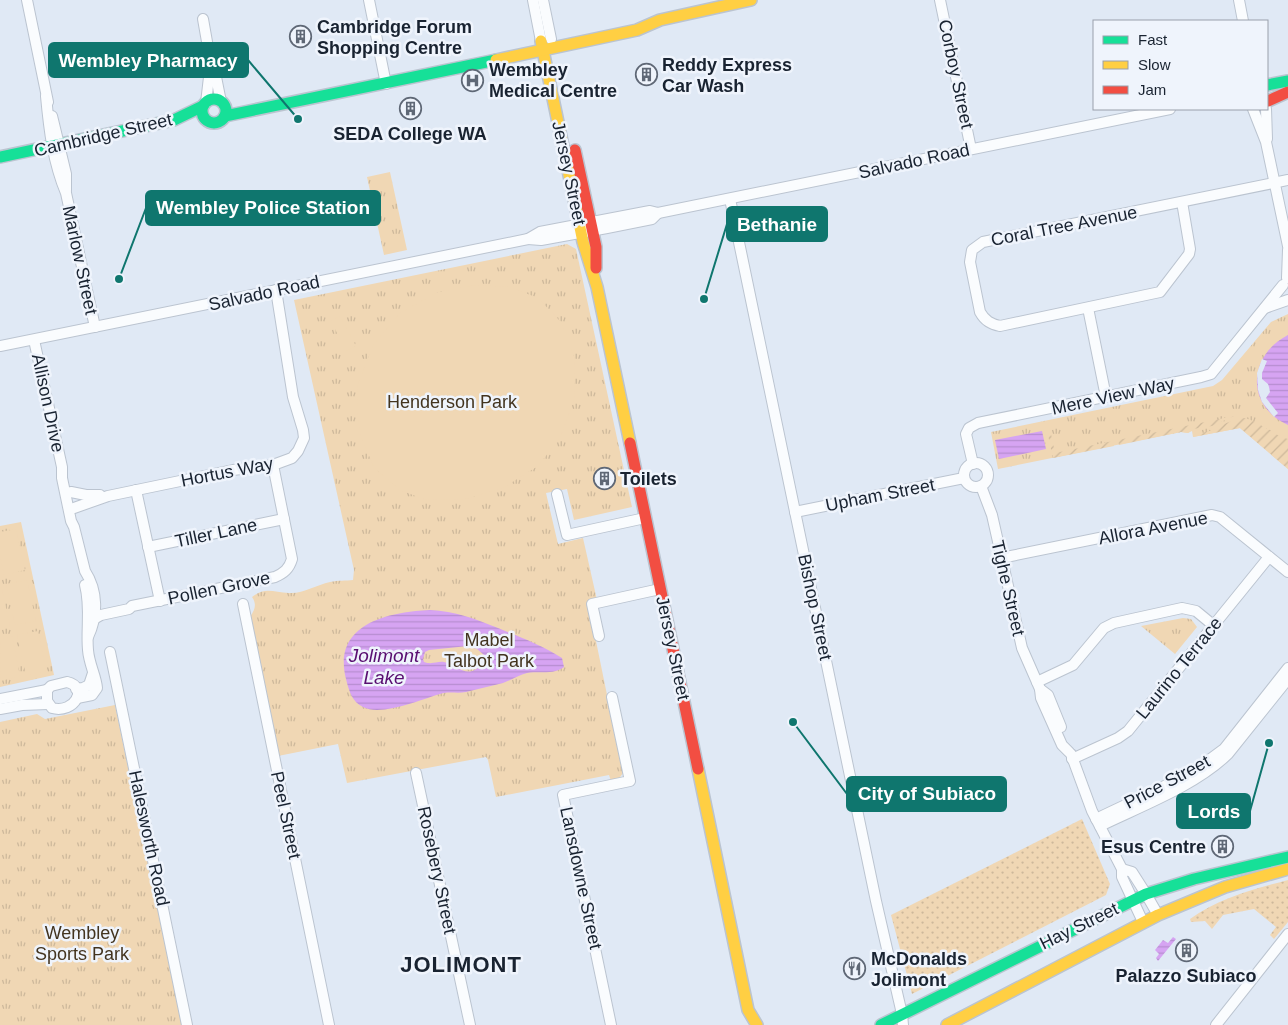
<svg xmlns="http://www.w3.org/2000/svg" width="1288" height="1025" font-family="Helvetica,sans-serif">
<defs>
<pattern id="grass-dots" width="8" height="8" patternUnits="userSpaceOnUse" patternTransform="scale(1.25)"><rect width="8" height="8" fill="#f0d7b4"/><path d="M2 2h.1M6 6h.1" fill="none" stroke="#cdb89b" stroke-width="1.8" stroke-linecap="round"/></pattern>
<pattern id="park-tufts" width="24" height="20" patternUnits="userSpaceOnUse" patternTransform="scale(1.25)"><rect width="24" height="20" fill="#f0d7b4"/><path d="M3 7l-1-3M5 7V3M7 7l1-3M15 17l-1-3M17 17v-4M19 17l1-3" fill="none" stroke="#cdb89b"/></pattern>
<pattern id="garden-furrows" width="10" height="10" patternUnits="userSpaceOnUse" patternTransform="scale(1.25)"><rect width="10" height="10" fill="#f0d7b4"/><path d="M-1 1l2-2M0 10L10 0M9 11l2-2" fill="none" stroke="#cdb89b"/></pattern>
<pattern id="water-rules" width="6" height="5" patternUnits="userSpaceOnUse" patternTransform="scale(1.25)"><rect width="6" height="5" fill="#d6a4f2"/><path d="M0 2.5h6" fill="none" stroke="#b78dd0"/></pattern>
</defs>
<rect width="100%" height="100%" fill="#e0e9f5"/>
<g fill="url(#grass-dots)">
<polygon points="1082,819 1110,884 1106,895 912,994 891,915"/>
<path d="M1288 880V922L1274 939 1270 935 1276 927 1254 909 1223 915 1212 929 1205 921 1191 922 1190 919C1219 898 1254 889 1288 880Z"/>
</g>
<g fill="url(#park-tufts)">
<polygon points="390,172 407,250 384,255 367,177"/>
<path d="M567 244 576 249 632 507 574 520 567 489 546 493 558 544 583 538 597 600 588 602 623 773 618 780 611 781 609 775 496 797 488 760 486 757 347 783 338 744 278 756 250 617C255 610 257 604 252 597 266 586 274 593 289 593 303 594 316 585 330 582 338 580 346 581 353 580L354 570 294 300Z"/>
<polygon points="1288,314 1288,469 1240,428 1193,437 1192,431 1188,433 1181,432 998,469 991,432 1213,386 1222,380 1271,322"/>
<polygon points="21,522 54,675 0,687 0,526"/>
<polygon points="1183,618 1191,619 1197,627 1175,654 1141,626"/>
<polygon points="115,705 182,1025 0,1025 0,722 37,714 45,719"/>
</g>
<g fill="url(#garden-furrows)">
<polygon points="1234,416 1212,426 1193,429 1188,433 1181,432 1119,445 1118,440"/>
<path d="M1245 418C1262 423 1272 435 1288 439V469L1240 428 1193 437V434L1199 435C1204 431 1209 432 1214 429 1225 424 1233 419 1245 418Z"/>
<polygon points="1051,434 1055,453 1113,441 1114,446 1053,458 1048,435"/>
</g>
<g fill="#f0d7b4">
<polygon points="476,285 510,287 538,298 561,322 575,359 574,400 560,438 538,466 503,488 465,499 426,500 400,490 374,468 361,436 357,408 358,384 373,345 400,313 438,292"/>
<polygon points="340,316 356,346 346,351 331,321"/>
<polygon points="16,529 25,570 4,575 0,555 0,532"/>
<polygon points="27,580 36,621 15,625 6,584"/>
<polygon points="1,585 10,626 0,628 0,586"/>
<polygon points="38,631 46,671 26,675 17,635"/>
<polygon points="12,636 20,676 1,681 0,639"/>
</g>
<g fill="url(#water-rules)" fill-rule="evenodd">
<path d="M1288 335V425C1245 406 1248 355 1288 335Z"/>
<polygon points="1042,431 1046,449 999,459 995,440"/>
<path d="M430 610C455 611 475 619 498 628 520 637 541 645 562 658L564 667C554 675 539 671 527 673 519 675 511 680 503 683 491 686 478 689 466 692 457 694 449 691 440 694 422 699 381 717 363 707 352 702 349 691 346 679 332 624 388 612 430 610ZM468 646 477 649 484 655 483 662C469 682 457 665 444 662 437 661 432 665 424 662L423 659 425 652 429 650Z"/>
<polygon points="1173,937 1176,939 1158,961 1156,958 1159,954 1155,950 1163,940 1168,943"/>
</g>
<polygon fill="#e0e9f5" points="1262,359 1267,361 1262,373 1262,379 1268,384 1269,387 1270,392 1266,398 1278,413 1274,417 1262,402 1258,390 1257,373"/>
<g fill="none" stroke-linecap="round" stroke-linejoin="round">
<defs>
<g id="street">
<polyline points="27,0 48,102"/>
<polyline points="369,0 386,84"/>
<polyline points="533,0 541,41"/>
<polyline points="543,0 551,39"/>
<polyline points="940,0 971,149"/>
<polyline points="1239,0 1243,21"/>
<polyline points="203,19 212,70 216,77 221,102"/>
<path d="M46 96C49 129 53 162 66 193L95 327"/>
<polyline points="206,103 209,77 212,70"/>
<polyline points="1253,109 1266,142 1288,246"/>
<polyline points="1266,109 1267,139"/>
<polyline points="52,116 66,174 66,190"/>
<polyline points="730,199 876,901 902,1014 903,1025"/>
<path d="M1182 202 1190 249 1189 254 1160 292 1000 326C991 324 985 321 980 312L970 262 972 250 983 242 1288 180"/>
<polyline points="528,239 541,240 607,228 652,219 658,213"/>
<polyline points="1287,278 1288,250"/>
<polyline points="1088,308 1106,397"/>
<polyline points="1265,308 1288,300"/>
<path d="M34 340 62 467V478L71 521 74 527 85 571C98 591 98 616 88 637"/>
<polyline points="0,346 528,239 540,232 650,211 658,213 1170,109"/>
<circle cx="976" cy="475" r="12"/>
<polyline points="973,464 966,434 969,428 978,423 1201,377 1211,374 1283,285"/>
<polyline points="981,486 992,515 1022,648 1040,689 1041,698 1062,745 1069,752"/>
<polyline points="136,490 160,601"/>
<polyline points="71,492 86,495 100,495"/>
<polyline points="557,494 567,535 645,518"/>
<polyline points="74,508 108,496 233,470 273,465 292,458 298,451 304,438 303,430 293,397 276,290"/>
<polyline points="795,512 964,478"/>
<polyline points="148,547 284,519"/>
<polyline points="1001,558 1212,515 1220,517 1288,572"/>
<polyline points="243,604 329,1025"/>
<path d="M94 619 101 615 129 609 132 606 275 577C284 573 289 569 292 559L273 465"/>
<polyline points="599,636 592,604 660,589"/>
<polyline points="110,652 187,1025"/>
<path d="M67 682C89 687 75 714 52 708L47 701V690L51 686Z"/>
<polyline points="1037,682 1073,665 1104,628 1114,623 1182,608 1196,611 1213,625"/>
<polyline points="76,689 83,688 89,685 93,673"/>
<polyline points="1040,689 1048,695 1061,727"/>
<path d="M77 698 92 695 97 688C96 676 89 664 88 650 86 628 91 607 85 585"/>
<polyline points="0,699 47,690"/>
<polyline points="0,709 22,705 48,704"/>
<polyline points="1071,754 1092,811 1122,869 1122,877 1143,922"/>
<polyline points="1072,759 1118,738 1128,731 1269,557"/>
<polyline points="416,773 470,1025"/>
<path d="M1096 819C1139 798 1186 779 1224 749L1288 668"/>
<path d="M1100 826C1141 806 1195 786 1228 754L1288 679"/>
<polyline points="1122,869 1132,872 1146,894 1158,915"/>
<polyline points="611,1025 563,795 630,781 612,697"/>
<polyline points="1216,1025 1288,934"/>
</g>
<g id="fast">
<polyline points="1267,85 1288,81"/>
<circle cx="214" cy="111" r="12"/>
<polyline points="225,116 496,60"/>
<polyline points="0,157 174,120 203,106"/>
<polyline points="881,1025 1146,894 1194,879 1288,857"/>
</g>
<g id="slow">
<polyline points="541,41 583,242 597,287 630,443"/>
<polyline points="496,60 637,30 660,20 751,0"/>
<polyline points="698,769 748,1010 757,1025"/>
<polyline points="947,1025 1158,915 1225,887 1288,869"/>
</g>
<g id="jam">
<polyline points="1268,101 1288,92"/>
<polyline points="575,150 596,247 596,268"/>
<polyline points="630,443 698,769"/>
</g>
</defs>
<use href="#street" stroke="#bbc4d0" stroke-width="12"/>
<use href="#fast" stroke="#bbc4d0" stroke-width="14"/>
<use href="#slow" stroke="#bbc4d0" stroke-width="14"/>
<use href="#jam" stroke="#bbc4d0" stroke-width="14"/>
<use href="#street" stroke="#fafcfe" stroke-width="10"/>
<use href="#fast" stroke="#16e098" stroke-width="11"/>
<use href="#slow" stroke="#ffcf43" stroke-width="11"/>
<use href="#jam" stroke="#f24e42" stroke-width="11"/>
</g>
<defs>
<symbol id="building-ring" viewBox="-11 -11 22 22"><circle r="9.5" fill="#eff4fc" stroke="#5f6876" stroke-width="1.5"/><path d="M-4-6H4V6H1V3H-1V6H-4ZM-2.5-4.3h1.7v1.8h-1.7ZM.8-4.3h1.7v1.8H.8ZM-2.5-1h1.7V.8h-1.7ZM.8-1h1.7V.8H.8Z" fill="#5f6876"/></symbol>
<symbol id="hospital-ring" viewBox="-11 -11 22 22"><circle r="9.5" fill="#eff4fc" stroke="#5f6876" stroke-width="1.5"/><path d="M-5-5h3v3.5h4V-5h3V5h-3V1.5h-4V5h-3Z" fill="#5f6876"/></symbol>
<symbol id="restaurant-ring" viewBox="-11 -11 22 22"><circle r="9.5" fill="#eff4fc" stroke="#5f6876" stroke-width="1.5"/><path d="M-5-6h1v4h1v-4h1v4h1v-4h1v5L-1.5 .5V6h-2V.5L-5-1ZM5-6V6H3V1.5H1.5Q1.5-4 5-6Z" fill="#5f6876"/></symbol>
</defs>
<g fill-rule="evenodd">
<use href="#building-ring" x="288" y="24" width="25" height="25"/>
<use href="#building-ring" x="634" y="62" width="25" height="25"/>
<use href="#hospital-ring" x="460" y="68" width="25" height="25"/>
<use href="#building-ring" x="398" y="96" width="25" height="25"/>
<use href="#building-ring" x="592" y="466" width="25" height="25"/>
<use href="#building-ring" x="1210" y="834" width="25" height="25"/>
<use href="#building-ring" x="1174" y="938" width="25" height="25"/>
<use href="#restaurant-ring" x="842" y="956" width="25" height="25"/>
</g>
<g text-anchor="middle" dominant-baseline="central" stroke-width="5" stroke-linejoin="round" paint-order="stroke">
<g font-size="18" font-weight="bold" fill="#192331" stroke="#eff4fc" text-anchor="start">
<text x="317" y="27">Cambridge Forum<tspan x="317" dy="21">Shopping Centre</tspan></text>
<text x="662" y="65">Reddy Express<tspan x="662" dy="21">Car Wash</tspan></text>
<text x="489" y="70">Wembley<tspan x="489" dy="21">Medical Centre</tspan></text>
<text x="410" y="134" text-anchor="middle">SEDA College WA</text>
<text x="620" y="479">Toilets</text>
<text x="1206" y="847" text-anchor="end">Esus Centre</text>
<text x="871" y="959">McDonalds<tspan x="871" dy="21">Jolimont</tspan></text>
<text x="1186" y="976" text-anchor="middle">Palazzo Subiaco</text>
</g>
<g font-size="18" fill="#192331" stroke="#eff4fc">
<text transform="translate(956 74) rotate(78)">Corboy Street</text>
<text transform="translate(103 135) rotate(-13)">Cambridge Street</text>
<text transform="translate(914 161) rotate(-12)">Salvado Road</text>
<text transform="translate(569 173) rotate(78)">Jersey Street</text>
<text transform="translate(1064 226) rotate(-11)">Coral Tree Avenue</text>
<text transform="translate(80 260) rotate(78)">Marlow Street</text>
<text transform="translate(264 293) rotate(-12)">Salvado Road</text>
<text transform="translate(1113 396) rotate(-12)">Mere View Way</text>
<text transform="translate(48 403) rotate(78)">Allison Drive</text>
<text transform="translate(227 472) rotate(-11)">Hortus Way</text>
<text transform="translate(880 495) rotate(-11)">Upham Street</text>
<text transform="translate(1153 528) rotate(-11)">Allora Avenue</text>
<text transform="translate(216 533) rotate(-12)">Tiller Lane</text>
<text transform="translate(219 588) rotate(-12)">Pollen Grove</text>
<text transform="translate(1008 588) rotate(77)">Tighe Street</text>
<text transform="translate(815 607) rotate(78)">Bishop Street</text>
<text transform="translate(673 648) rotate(78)">Jersey Street</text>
<text transform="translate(1179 668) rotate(-51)">Laurino Terrace</text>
<text transform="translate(1167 782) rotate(-28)">Price Street</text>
<text transform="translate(286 815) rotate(78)">Peel Street</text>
<text transform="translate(149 838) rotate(78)">Halesworth Road</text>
<text transform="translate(437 870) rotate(78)">Rosebery Street</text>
<text transform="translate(581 878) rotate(78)">Lansdowne Street</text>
<text transform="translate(1079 926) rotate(-26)">Hay Street</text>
</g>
<g font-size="18" fill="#43341f" stroke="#eff4fc">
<text x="452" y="402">Henderson Park</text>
<text x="489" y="640">Mabel<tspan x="489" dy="21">Talbot Park</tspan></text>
<text x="82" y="933">Wembley<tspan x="82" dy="21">Sports Park</tspan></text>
</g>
<g font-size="19" font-style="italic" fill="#590f71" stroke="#eff4fc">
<text x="384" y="655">Jolimont<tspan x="384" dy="22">Lake</tspan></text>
</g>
<g font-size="22" font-weight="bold" letter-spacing="1" fill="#192331" stroke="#eff4fc">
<text x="461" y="964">JOLIMONT</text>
</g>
</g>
<path fill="none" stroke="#0f766e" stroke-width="2" d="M298 119L248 60M119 279L146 208M704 299L727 224M793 722L847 794M1269 743L1250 811"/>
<g fill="#0f766e" stroke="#eff4fc" stroke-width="2">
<circle cx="298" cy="119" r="5"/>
<circle cx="119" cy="279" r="5"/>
<circle cx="704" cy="299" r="5"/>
<circle cx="793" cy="722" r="5"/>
<circle cx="1269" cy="743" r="5"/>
</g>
<g fill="#0f766e" stroke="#0f766e" stroke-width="2">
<rect x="49" y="43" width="199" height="34" rx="5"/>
<rect x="146" y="191" width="234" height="34" rx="5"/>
<rect x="727" y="207" width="100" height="34" rx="5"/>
<rect x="847" y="777" width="159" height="34" rx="5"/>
<rect x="1177" y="794" width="73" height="34" rx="5"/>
</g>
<g font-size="19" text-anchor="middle" font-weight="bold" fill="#fff">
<text x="148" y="67">Wembley Pharmacy</text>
<text x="263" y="214">Wembley Police Station</text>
<text x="777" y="231">Bethanie</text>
<text x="927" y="800">City of Subiaco</text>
<text x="1214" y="818">Lords</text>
</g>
<rect x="1093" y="20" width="175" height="90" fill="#eff4fc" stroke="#99a0ab"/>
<rect x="1103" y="36" width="25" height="8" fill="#16e098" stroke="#99a0ab"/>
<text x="1138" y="45" font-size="15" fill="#192331">Fast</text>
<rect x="1103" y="61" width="25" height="8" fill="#ffcf43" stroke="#99a0ab"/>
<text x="1138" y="70" font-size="15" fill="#192331">Slow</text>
<rect x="1103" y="86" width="25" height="8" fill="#f24e42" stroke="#99a0ab"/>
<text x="1138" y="95" font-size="15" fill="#192331">Jam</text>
</svg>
